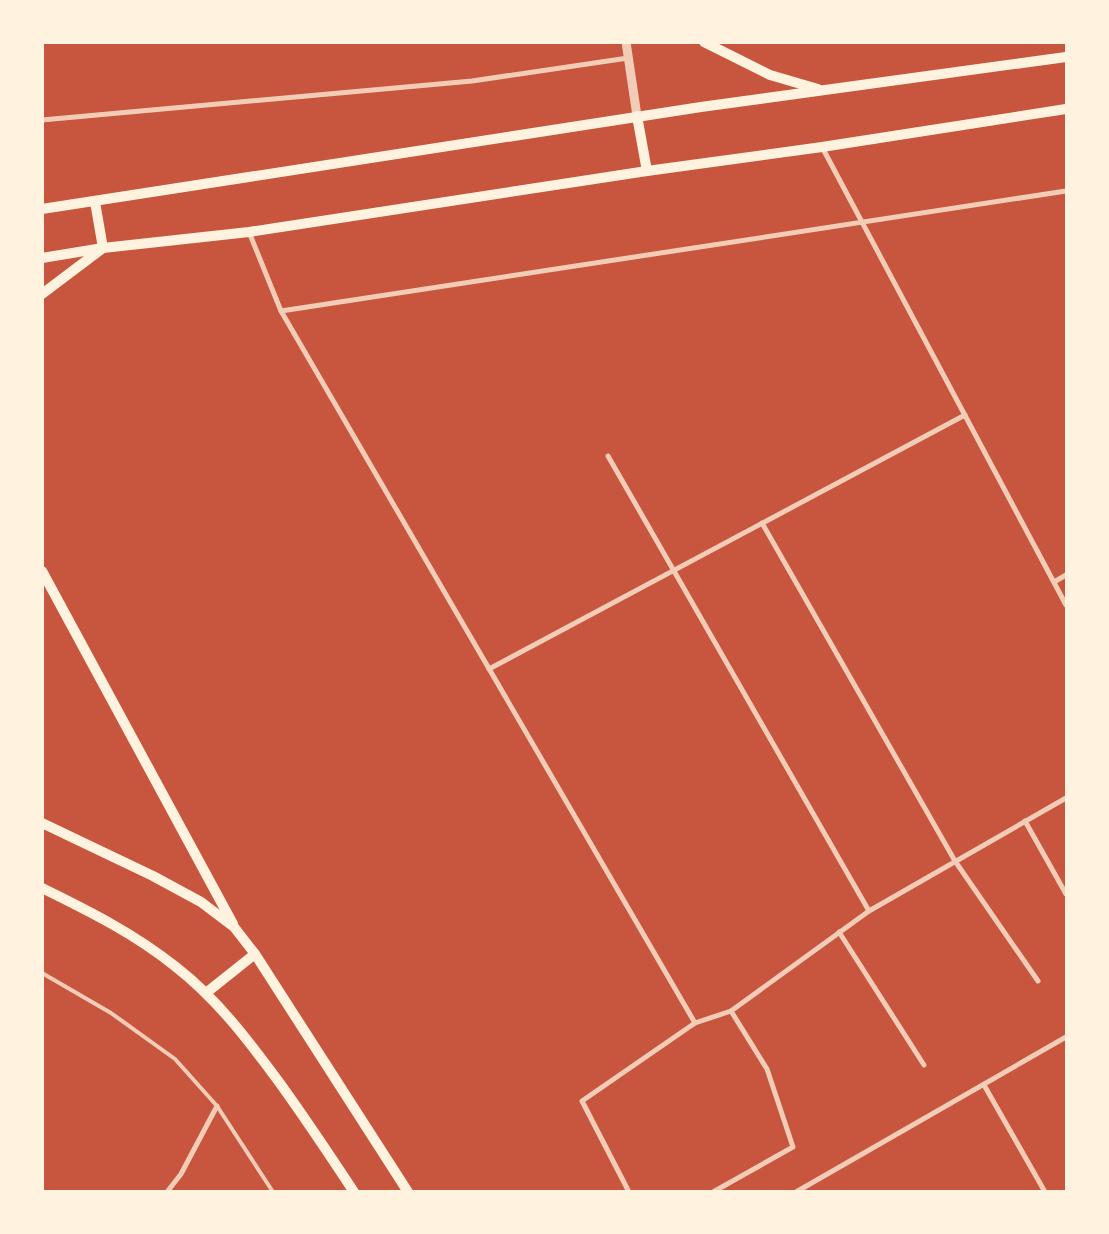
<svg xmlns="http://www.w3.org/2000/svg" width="1109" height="1234" font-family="'Golos Text',sans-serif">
<rect width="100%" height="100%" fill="#c8553d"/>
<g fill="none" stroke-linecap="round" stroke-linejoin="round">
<polyline stroke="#f1ccb7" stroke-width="4" points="42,973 111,1013 175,1059 217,1106 273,1192"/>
<g stroke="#f1ccb7" stroke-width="5">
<polyline points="42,120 472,81 628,58"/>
<polyline points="822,147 1066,605"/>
<polyline points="249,232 281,311 695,1023"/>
<polyline points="281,311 1066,191"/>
<polyline points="608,456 869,911"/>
<polyline points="762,523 955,861 1038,981"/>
<polyline points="1054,582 1066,575"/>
<polyline points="489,669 965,415"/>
<polyline points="1025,821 1066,894"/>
<polyline points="839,932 924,1065"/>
<polyline points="984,1085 1045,1192"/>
<polyline points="167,1192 181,1174 217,1106"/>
<polyline points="629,1192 582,1101 695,1023 731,1011 869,911 1066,798"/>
<polyline points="713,1192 793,1147 767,1069 731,1011"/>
<polyline points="796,1192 1066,1037"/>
</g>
<polyline stroke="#f1ccb7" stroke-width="9" points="626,42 637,116"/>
<g stroke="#fff3e0" stroke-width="10">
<polyline points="704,42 770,75 818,89"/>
<polyline points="637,116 647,171"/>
<polyline points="42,209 701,107 1066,57"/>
<polyline points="42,258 103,248 249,232 647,171 822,147 1066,109"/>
<polyline points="42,294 103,248 95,202"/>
<polyline points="42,571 233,924"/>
<polyline points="42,823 153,876 201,902 234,927 255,954 408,1192"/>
<path d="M42 888C89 911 135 934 176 967 217 999 248 1040 279 1082 305 1118 329 1154 354 1192"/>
<polyline points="206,993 255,954"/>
</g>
</g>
<rect width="1109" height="1234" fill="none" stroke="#fff3e0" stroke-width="88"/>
</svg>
